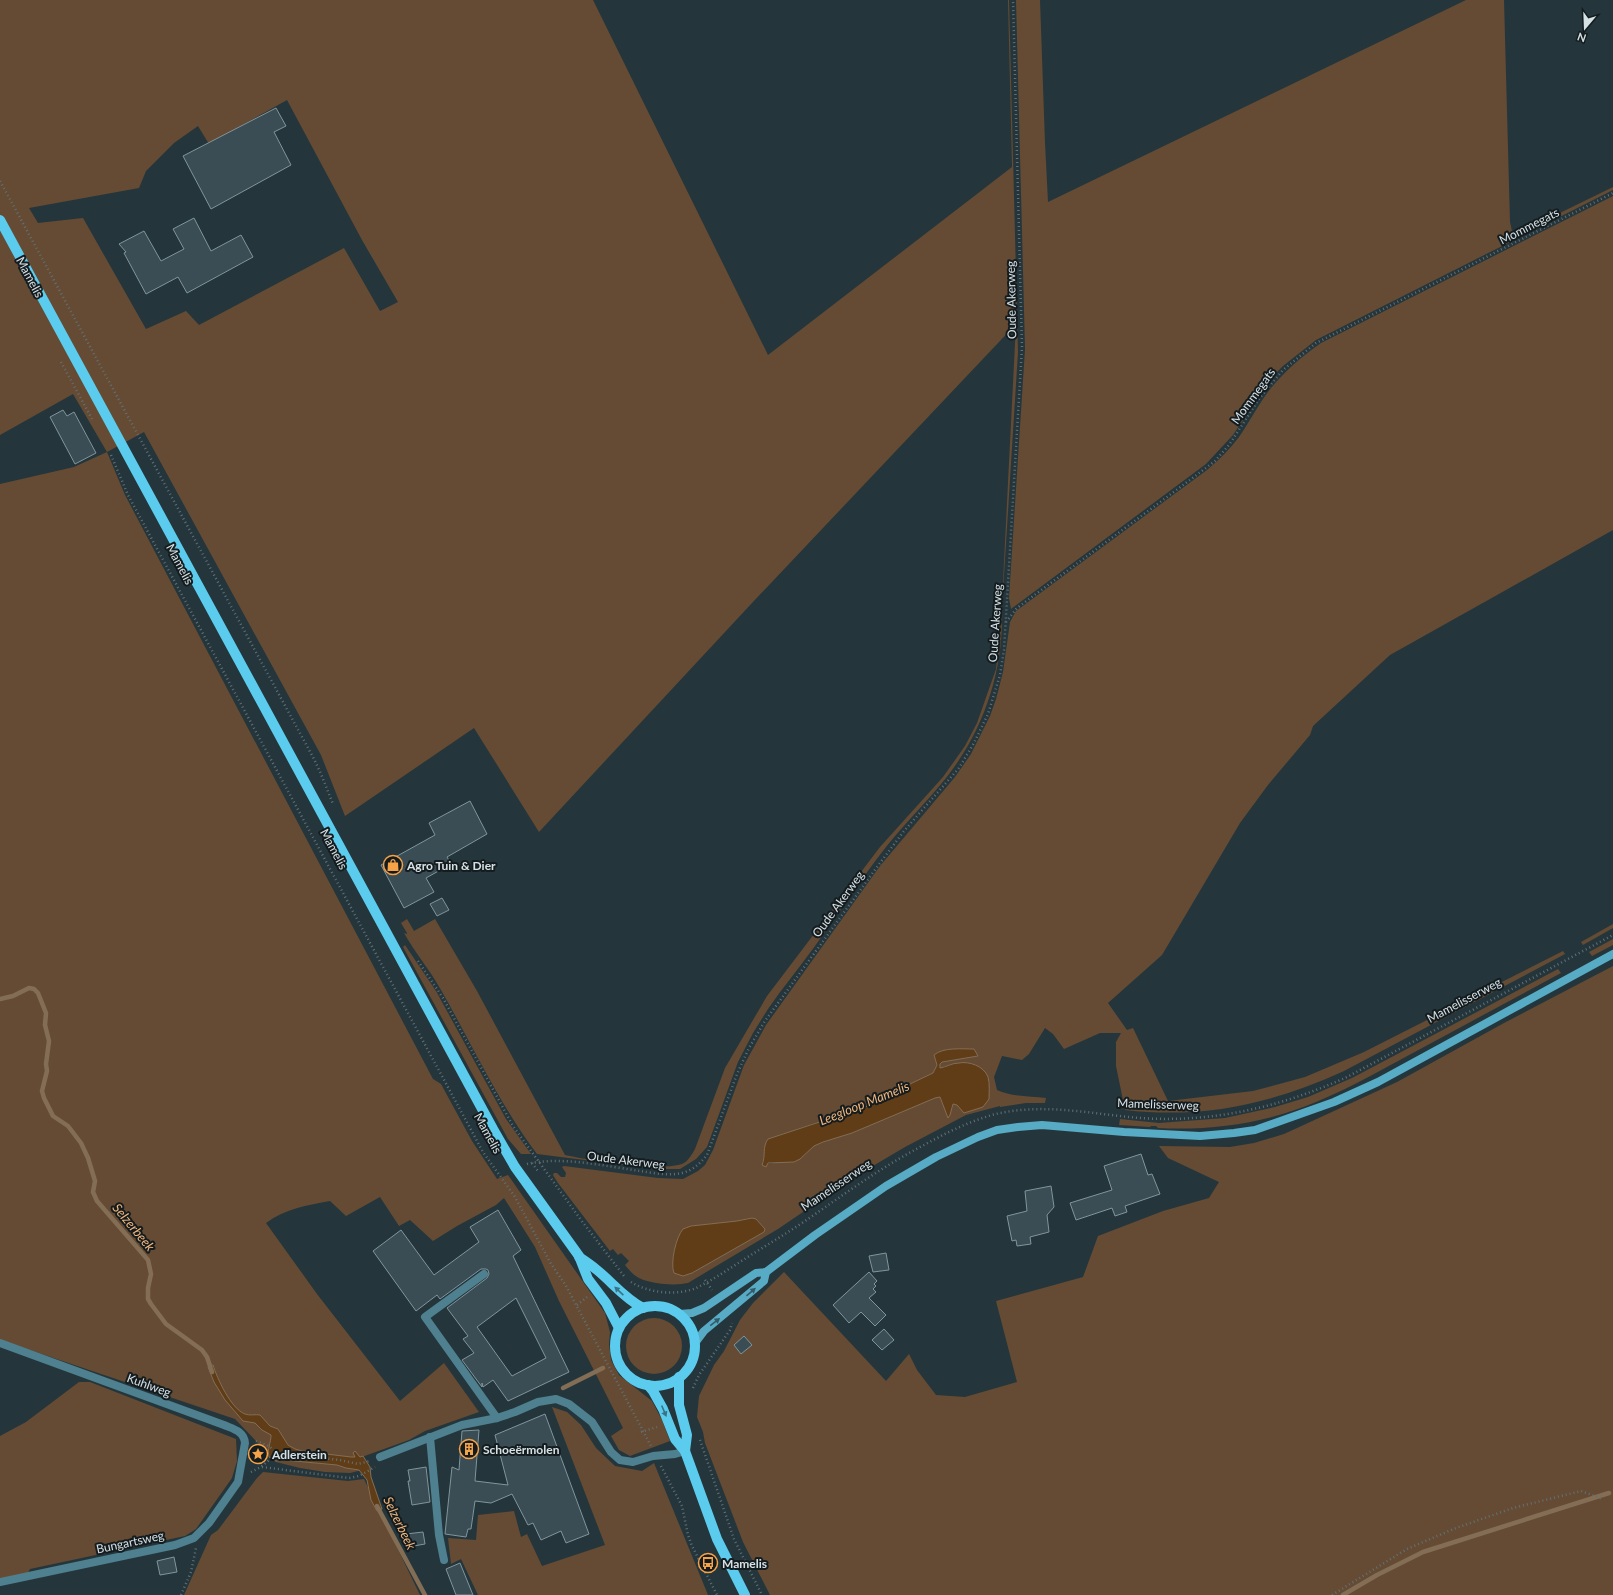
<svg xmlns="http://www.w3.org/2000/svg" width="1613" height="1595" font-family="Lato,sans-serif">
<rect width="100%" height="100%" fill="#24363c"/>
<g fill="#654b33" fill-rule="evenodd">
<path d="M0 0H593L768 355 1012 167 1008 0H1009L1018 352 1002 607C1004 669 985 729 946 778 927 802 905 823 886 847 861 879 839 913 815 946 800 967 783 987 768 1009L753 1033 738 1062 707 1147 696 1159 680 1169H656L537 1154C498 1102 473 1046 441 990 430 970 415 953 404 933L407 934V933L401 923 407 919 414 931 435 919 477 991 565 1155C588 1160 664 1173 684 1163 689 1160 692 1154 695 1149L725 1068 767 996 880 847 943 777 965 746 977 723 996 669 1001 622 1016 324 752 603 539 832 474 728 345 816 321 755 144 432 107 452 125 495 433 1079 441 1084 472 1141 497 1179 508 1175 605 1313 610 1332 609 1344 611 1360 619 1375 652 1401 662 1420 670 1441 630 1456 619 1450 611 1436 623 1428 559 1301 535 1247 504 1198 496 1205 457 1226 433 1241 410 1220 399 1226 380 1197 346 1216 330 1201C308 1205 284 1209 266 1223L317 1294 400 1401 444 1363 479 1412 425 1431 409 1440 359 1458 362 1470 350 1473 325 1472 300 1468 276 1462 235 1419 0 1340V484L74 467 107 452 73 394 0 435ZM287 100 362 240 398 302 380 311 344 248 199 325 186 311 146 329 83 218 38 223 29 208 139 188 146 171 174 143 198 126 209 144Z"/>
<polygon points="1016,0 1040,0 1045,143 1048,202 1466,0 1504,0 1510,222 1513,236 1613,187 1613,190 1316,340 1283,366 1275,374 1263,390 1233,435 1206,464 1011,609 1009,598 1025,349"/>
<path d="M1613 196V530L1390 655 1313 726 1310 735 1268 785 1240 823 1162 955 1108 1003 1127 1030 1133 1028 1168 1101 1253 1091 1305 1077 1364 1052 1563 951 1565 954 1344 1071C1271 1104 1205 1119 1125 1110L1116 1066V1042L1121 1033H1100L1064 1049 1053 1034 1045 1028 1029 1054 1022 1060 1002 1056 994 1077 997 1090C1012 1097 1030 1096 1046 1098L1045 1103H1026L1000 1107V1106L966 1115 905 1147 856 1176 778 1229 688 1283C675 1286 651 1284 639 1278 633 1275 629 1270 625 1265L629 1261 621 1253 618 1255 613 1249 610 1251 558 1183 553 1175 554 1173H557L561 1177H565L566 1173 562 1167 564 1166 658 1178 683 1179 698 1171 705 1165 713 1150 744 1065 766 1025 880 866 955 777 971 754 990 716 996 699 1003 672 1010 622 1016 611 1207 470C1219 460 1230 449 1239 437 1250 421 1259 403 1271 388 1285 371 1302 356 1321 343ZM974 1049 978 1056 942 1062 940 1064V1068L952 1064 988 1078 989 1099C977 1113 969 1108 953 1104L952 1109 940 1096 935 1098 852 1133 823 1142 814 1146 800 1159 762 1165 768 1139 836 1116 867 1107 885 1100 910 1084 933 1073 937 1065 934 1055ZM752 1218 756 1219 765 1229 764 1232 692 1273 683 1276 673 1271 675 1253 702 1225 737 1221Z"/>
<polygon points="1613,924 1613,928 1583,945 1581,942"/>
<polygon points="1613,939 1613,945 1592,956 1589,952"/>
<polygon points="405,945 436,991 506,1119 531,1154 521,1154 508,1139 414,967 403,947"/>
<polygon points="1613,966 1613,1595 770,1595 743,1542 705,1443 703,1432 697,1417 699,1396 714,1365 724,1351 740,1320 753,1303 784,1272 886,1381 909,1354 917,1370 936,1395 965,1397 1017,1382 996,1301 1083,1277 1098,1236 1163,1211 1209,1198 1219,1182 1168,1158 1159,1146 1230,1147 1254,1143 1284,1134 1397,1082 1504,1023"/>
<path d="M1558 969 1561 973C1515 998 1470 1022 1424 1047 1388 1066 1353 1087 1316 1102 1266 1123 1211 1131 1158 1128L1156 1126H1151L1150 1127 1119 1125 1120 1119 1159 1123 1225 1118 1275 1107 1308 1097 1352 1078Z"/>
<circle cx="654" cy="1346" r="28"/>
<polygon points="79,1382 90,1382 236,1439 237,1461 232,1478 196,1529 185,1536 30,1569 25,1579 0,1584 0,1436 26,1422"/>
<polygon points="552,1407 567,1412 581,1425 596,1448 615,1466 642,1471 654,1463 708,1595 478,1595 461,1559 451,1564 448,1538 476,1540 478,1515 514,1511 521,1537 527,1534 542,1566 605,1545"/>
<polygon points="263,1472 348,1481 364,1479 420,1595 184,1595 211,1535 218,1530 257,1478"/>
</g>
<g fill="#603d17" stroke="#836e55">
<path d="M974 1049 978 1056 942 1062 940 1064V1068C946 1067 952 1063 959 1063 969 1061 984 1066 988 1077 990 1084 989 1093 989 1099L983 1107 964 1113 957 1105 953 1104 950 1115 948 1118 940 1097 935 1098 852 1133 823 1142 814 1146 800 1159 794 1162 768 1163 766 1167 762 1165C766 1156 762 1147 768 1139L877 1103 910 1084 933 1073 937 1065 934 1055C943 1047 962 1049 974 1049Z"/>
<path d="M752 1218 756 1219 765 1229 764 1232 692 1273 683 1276 674 1273C670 1263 676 1237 683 1229L691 1226 737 1221Z"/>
<path d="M213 1365C217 1378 231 1409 245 1414 250 1416 255 1414 260 1415L270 1426 278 1429 288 1445 295 1449 302 1451 351 1457H355L353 1453 355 1451 360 1457 363 1456 370 1467 371 1477 382 1509 377 1511 371 1500 367 1480 359 1470 346 1468 337 1465 284 1460 276 1461 269 1457C267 1449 271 1443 271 1435L262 1430 255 1423 243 1421 225 1400 214 1382 208 1367Z"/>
</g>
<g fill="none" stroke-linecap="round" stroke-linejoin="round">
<g stroke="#836e55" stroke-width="4.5">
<polyline points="0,999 13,996 29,988 34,989 38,993 46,1013 45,1025 49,1041 46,1064 47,1071 42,1091 44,1098 53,1116 68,1126 81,1143 88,1158 95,1181 93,1192 97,1201 148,1260 151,1274 148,1288 148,1299 151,1304 166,1324 202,1350 207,1357 212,1372"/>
<polyline points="563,1388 603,1368"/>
<polyline points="377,1506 425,1595"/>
<polyline points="1343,1595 1377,1575 1423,1552 1609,1493"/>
</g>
</g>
<g fill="#3b4d54" stroke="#80959c" fill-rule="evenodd">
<polygon points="276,108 286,126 274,132 291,165 211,209 183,156"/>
<polygon points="194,218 211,251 241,235 253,257 187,293 178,277 146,294 124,253 126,252 119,244 144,231 161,261 184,249 173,229"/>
<polygon points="63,410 67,416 74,412 96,453 75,464 50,417"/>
<polygon points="470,801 487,834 447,857 451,864 426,878 434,892 404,908 381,865 435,835 429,823"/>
<polygon points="442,898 449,910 437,916 430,904"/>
<polygon points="1141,1154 1148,1175 1152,1174 1160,1194 1125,1206 1127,1212 1115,1216 1112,1208 1076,1220 1070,1203 1112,1190 1104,1166"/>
<polygon points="1051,1186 1054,1207 1047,1215 1049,1232 1030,1237 1031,1244 1017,1246 1016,1240 1012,1241 1007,1216 1027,1211 1025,1191"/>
<path d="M498 1210 521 1250 513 1256 569 1372 508 1401 493 1380 483 1387 482 1383V1387L462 1360 474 1353 463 1339 468 1336 447 1308 487 1278 489 1274 488 1270 486 1269H481L440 1299 437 1295 416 1311 373 1251 401 1230 434 1275 479 1242 470 1227ZM516 1298 546 1358 512 1376 477 1327Z"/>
<polygon points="886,1253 889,1270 873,1272 869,1256"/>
<polygon points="869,1272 877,1281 874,1284 876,1286 873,1289 876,1292 869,1298 886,1315 875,1326 861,1312 849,1323 833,1305"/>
<polygon points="884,1329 894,1340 882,1350 872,1340"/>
<polygon points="744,1336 752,1345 741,1354 734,1345"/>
<polygon points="545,1414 589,1534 566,1543 561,1531 541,1540 533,1523 528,1525 512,1494 491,1503 475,1501 471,1529 468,1529 466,1537 445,1534 452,1467 459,1470 462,1431 479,1430 475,1481 508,1485 495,1435"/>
<polygon points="426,1467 430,1502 412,1505 408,1481 410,1481 408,1470"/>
<polygon points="423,1532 425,1544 408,1547 406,1534"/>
<polygon points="174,1557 177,1572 160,1575 157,1561"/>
<polygon points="460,1563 473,1595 456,1595 446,1569"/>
</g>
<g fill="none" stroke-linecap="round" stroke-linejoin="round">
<g stroke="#617076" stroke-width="2.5" stroke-dasharray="1 3" stroke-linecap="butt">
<polyline points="0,181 314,759 321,774 333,804"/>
<polyline points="61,362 92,419"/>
<polyline points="111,455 128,495 483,1152 515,1197 551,1264 565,1284 651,1446"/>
<polyline points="1006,622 1017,608 1194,477 1215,461 1229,445 1259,399 1283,370 1316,343 1613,193"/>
<polyline points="418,961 443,998 513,1126 581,1220 624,1276"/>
<polyline points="532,1163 538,1171"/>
<path d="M527 1164C561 1156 605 1166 640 1171 653 1173 669 1176 682 1173 693 1170 700 1164 707 1155L737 1074 749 1048 765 1021 880 863 904 831 959 768 974 743 988 714 1000 675 1004 650 1022 347 1013 0"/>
<polyline points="705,1280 712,1290"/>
<path d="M631 1282C648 1293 677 1296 696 1288 715 1279 733 1266 751 1255 770 1243 789 1232 808 1219 846 1193 883 1166 924 1145 946 1133 968 1122 992 1115 1041 1102 1091 1114 1140 1118 1213 1123 1281 1107 1347 1077L1613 935"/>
<polyline points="577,1305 587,1297"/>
<polyline points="693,1388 699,1375 730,1330 732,1323"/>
<polyline points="641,1432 657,1427"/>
<polyline points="700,1440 734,1539 762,1595"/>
<polyline points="256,1441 269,1446 277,1453"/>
<polyline points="661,1466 682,1506 688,1535 692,1546 717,1595"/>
<polyline points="262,1467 349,1478 359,1476 375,1467"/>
<polyline points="251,1472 261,1467 277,1453 340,1460 358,1464 370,1461"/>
<polyline points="181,1595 191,1572 196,1548"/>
<polyline points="1332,1595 1407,1549 1456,1528 1513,1508 1581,1491 1603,1499"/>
</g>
<g stroke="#4e8090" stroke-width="8">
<polyline points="484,1274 425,1317 497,1418"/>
<polyline points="430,1437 439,1535 444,1560"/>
</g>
<g stroke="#4e8090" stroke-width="8">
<path d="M0 1343 224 1425C233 1429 244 1431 245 1443L238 1482 209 1523 194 1538 175 1545 0 1582"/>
<polyline points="380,1457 462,1425 497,1418 515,1412 538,1402 556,1399 569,1404 592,1422 611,1452 620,1460 633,1462 653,1456 675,1454 685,1451"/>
</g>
<g stroke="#57abc4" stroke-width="8">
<polyline points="680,1314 692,1313 704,1308 756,1273 766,1272 815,1235 886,1186 936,1157 978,1137 997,1130 1018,1127 1042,1125 1124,1132 1200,1136 1234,1133 1255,1130 1334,1102 1378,1082 1613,954"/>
<polyline points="695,1343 704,1331 764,1281 766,1272"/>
</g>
<g stroke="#5bcced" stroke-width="10">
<polyline points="0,220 493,1129 515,1167 579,1256 588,1279 606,1303 619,1328"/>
<path d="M579 1257C585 1261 591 1265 597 1270 613 1283 624 1298 643 1308"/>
<circle cx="655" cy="1346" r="40"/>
<polyline points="679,1377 679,1405 687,1435 685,1451"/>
<polyline points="648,1385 653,1391 663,1409 675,1439 685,1451 717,1539 745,1595"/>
</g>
</g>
<defs><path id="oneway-solid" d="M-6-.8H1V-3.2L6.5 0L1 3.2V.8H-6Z"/></defs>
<g fill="#387486">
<use href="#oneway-solid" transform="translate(619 1291) rotate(-137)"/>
<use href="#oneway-solid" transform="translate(664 1411) rotate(67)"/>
</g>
<g fill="#325c69">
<use href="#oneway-solid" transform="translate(751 1292) rotate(-41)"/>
<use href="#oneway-solid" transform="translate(715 1322) rotate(-38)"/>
</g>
<defs>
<symbol id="shop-ring" viewBox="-11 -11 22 22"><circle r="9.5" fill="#141c1f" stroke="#f6a247" stroke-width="1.5"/><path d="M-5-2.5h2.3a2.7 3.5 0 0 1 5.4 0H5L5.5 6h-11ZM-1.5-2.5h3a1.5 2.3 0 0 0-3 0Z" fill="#f6a247"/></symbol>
<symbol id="building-ring" viewBox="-11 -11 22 22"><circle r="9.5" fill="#141c1f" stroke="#f6a247" stroke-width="1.5"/><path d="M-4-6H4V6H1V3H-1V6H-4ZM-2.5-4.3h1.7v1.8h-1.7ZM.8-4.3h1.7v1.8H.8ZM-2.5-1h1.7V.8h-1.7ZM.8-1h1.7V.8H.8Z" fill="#f6a247"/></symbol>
<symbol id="sight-ring" viewBox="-11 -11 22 22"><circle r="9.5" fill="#141c1f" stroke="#f6a247" stroke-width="1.5"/><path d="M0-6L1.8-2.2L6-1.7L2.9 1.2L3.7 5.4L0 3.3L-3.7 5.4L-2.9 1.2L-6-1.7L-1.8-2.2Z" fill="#f6a247"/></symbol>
<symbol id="bus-ring" viewBox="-11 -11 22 22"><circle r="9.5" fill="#141c1f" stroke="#f6a247" stroke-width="1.5"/><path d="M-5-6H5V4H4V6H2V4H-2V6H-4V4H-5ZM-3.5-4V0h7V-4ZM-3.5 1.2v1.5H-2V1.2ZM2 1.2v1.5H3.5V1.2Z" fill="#f6a247"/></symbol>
</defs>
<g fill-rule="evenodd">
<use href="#shop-ring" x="382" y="854" width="22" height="22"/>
<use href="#building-ring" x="458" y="1438" width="22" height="22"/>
<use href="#sight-ring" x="247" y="1443" width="22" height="22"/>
<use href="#bus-ring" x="697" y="1552" width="22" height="22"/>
</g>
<g text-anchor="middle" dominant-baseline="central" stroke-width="4" stroke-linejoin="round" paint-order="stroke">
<g font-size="12" fill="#d6e1e5" stroke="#141c1f">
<text transform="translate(1529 226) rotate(-27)">Mommegats</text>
<text transform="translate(30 277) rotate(62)">Mamelis</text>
<text transform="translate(1011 300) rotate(-91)">Oude Akerweg</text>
<text transform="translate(1253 396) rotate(-54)">Mommegats</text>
<text transform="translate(180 564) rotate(62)">Mamelis</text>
<text transform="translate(995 623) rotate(-86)">Oude Akerweg</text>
<text transform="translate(334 849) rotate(62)">Mamelis</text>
<text transform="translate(838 904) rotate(-54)">Oude Akerweg</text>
<text transform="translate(1464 1000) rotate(-28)">Mamelisserweg</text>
<text transform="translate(1158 1104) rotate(2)">Mamelisserweg</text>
<text transform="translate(488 1133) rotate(61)">Mamelis</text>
<text transform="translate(626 1160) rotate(7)">Oude Akerweg</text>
<text transform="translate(836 1185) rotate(-34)">Mamelisserweg</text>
<text transform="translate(149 1385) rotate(20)">Kuhlweg</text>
<text transform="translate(130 1542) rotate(-12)">Bungartsweg</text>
</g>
<g font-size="12" font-weight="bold" fill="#d6e1e5" stroke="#141c1f" text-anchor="start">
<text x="407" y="865">Agro Tuin &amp; Dier</text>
<text x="483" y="1449">Schoeërmolen</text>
<text x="272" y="1454">Adlerstein</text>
<text x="722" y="1563">Mamelis</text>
</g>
<g font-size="13" font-style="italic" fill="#f2b67c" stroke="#141c1f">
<text transform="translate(864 1103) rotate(-22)">Leegloop Mamelis</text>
<text transform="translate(134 1227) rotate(50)">Selzerbeek</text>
<text transform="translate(400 1523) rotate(64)">Selzerbeek</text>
</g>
</g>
<g transform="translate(1585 28) rotate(199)" stroke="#141c1f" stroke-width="3" paint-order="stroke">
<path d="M0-3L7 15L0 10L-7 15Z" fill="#d6e1e5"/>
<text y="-6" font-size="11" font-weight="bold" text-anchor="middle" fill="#d6e1e5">N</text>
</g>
</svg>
